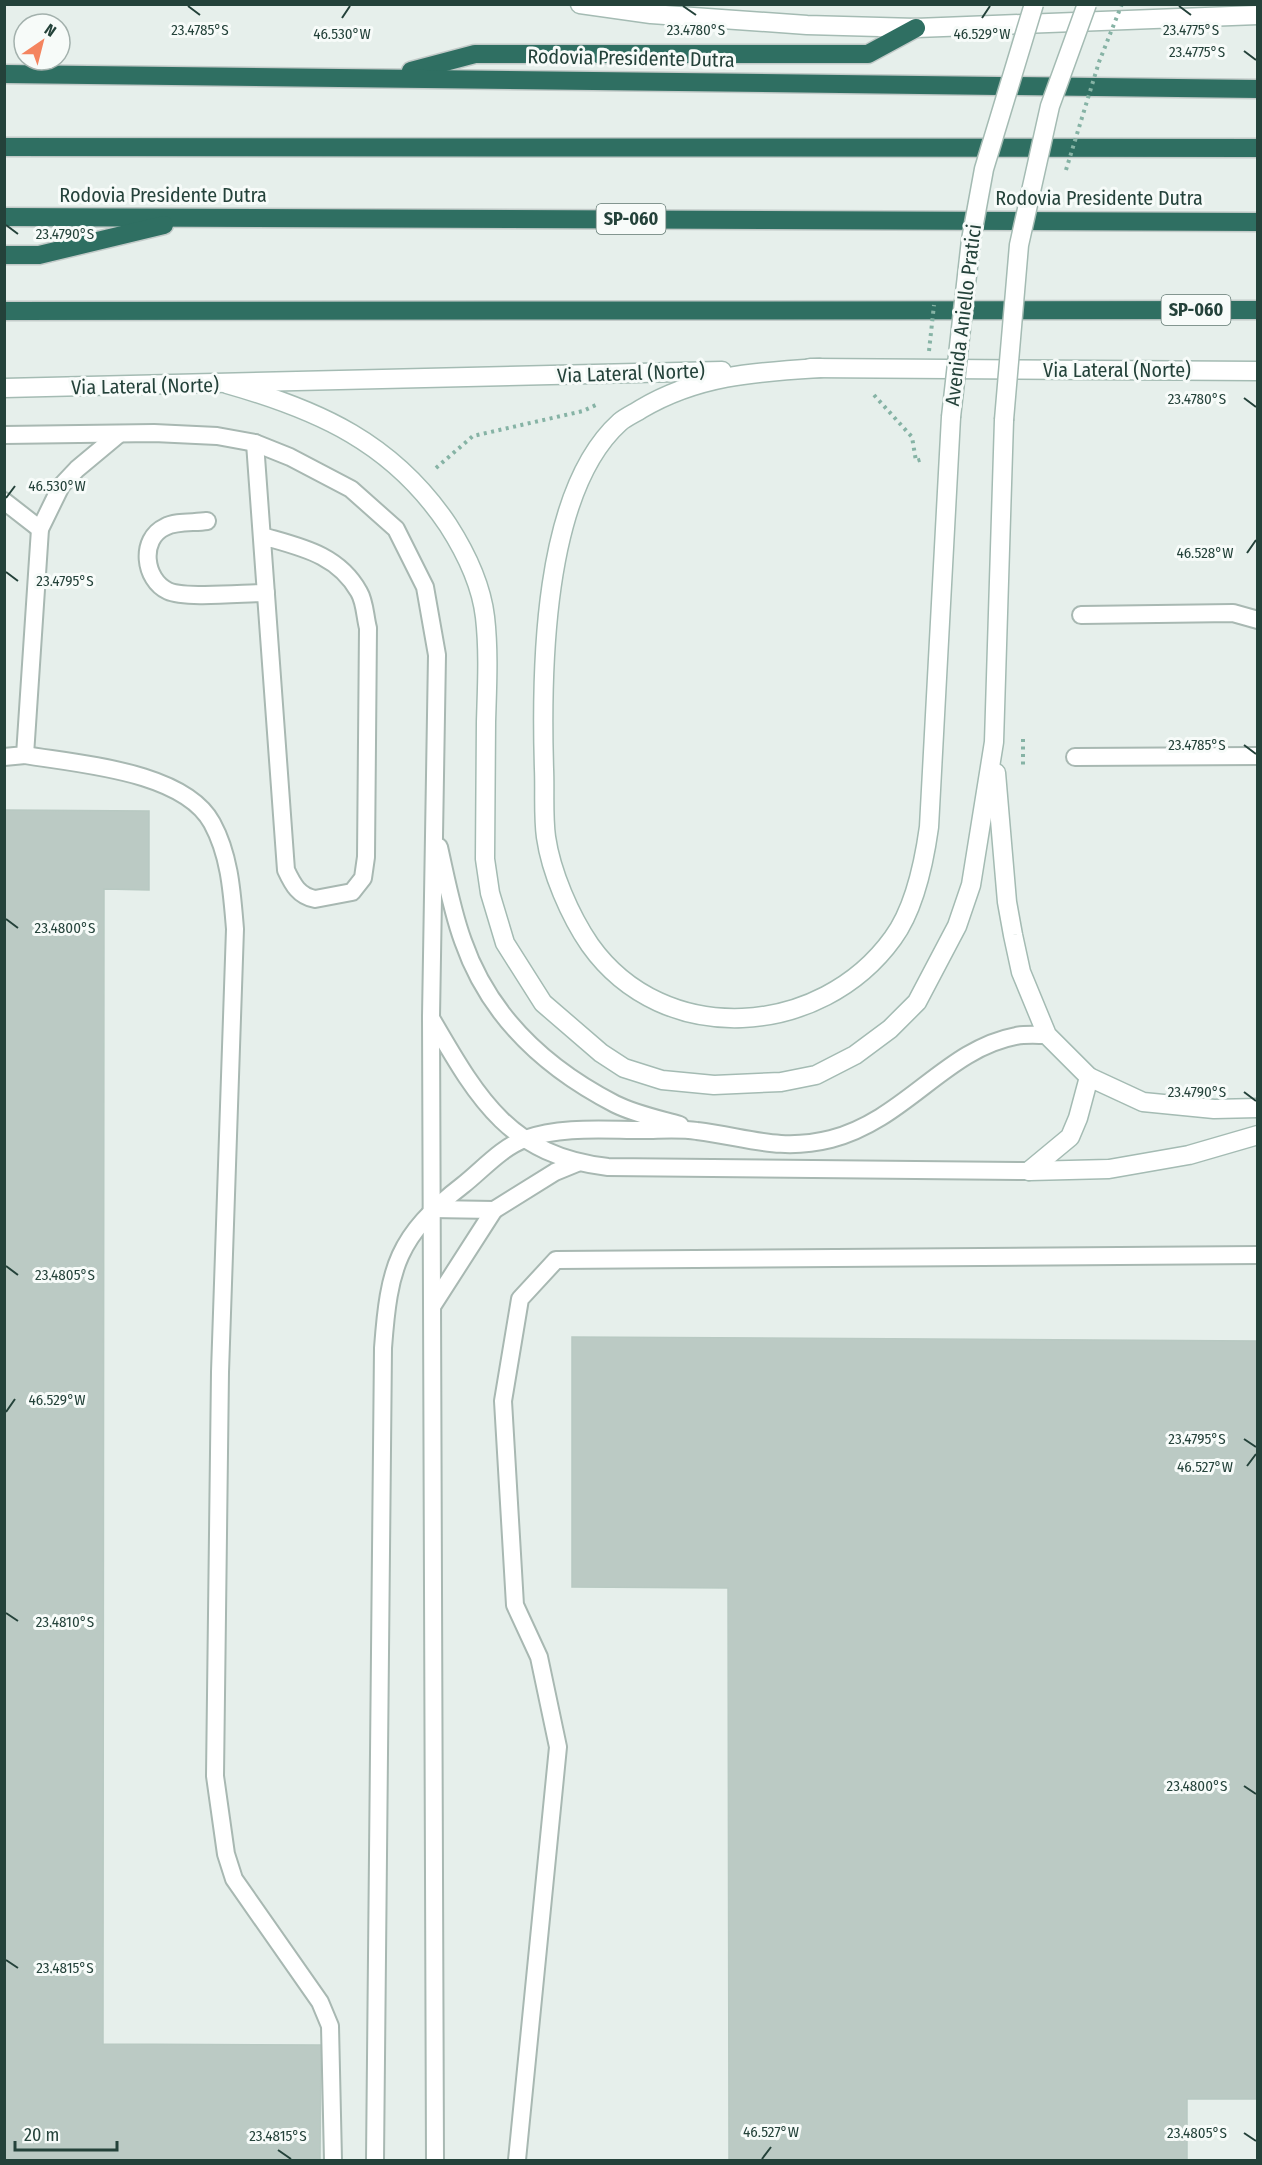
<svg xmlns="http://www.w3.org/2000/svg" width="1262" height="2165" font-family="'Fira Sans Condensed',sans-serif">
<rect width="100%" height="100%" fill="#e6efeb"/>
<g fill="#bbcac4" stroke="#b8c9c2" stroke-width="1.5">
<polygon points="4,810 149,811 149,890 104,889 103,2044 321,2045 320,2160 4,2160"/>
<polygon points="572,1337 1258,1341 1258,2099 1187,2099 1187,2160 729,2160 728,1588 572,1587"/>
</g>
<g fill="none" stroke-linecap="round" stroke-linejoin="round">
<defs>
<g id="service">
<polyline points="4,435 154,433 217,436 255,443 290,457 351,489 396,529 425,587 437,655 431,1017 435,2160"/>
<path d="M255 443 286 870C293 885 299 896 315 899L352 892 363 878 366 857 368 628C365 617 365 602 359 592 338 554 300 547 262 536"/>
<polyline points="4,501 40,529"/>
<path d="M207 521C194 523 176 521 165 527 139 539 144 580 168 591 185 599 244 593 266 593"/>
<polyline points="1081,615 1233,613 1258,620"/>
<path d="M25 755C78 764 184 771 212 823 230 856 232 893 235 929L220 1372 215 1776 226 1854 234 1879 320 2002 330 2026 333 2160"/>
<polyline points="4,757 25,755 40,529 61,486 77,469 119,434"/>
<polyline points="1075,757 1258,756"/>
<path d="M439 847C446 878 452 911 463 941 489 1016 545 1068 615 1104 635 1114 659 1119 680 1125"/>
<path d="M431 1018C477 1097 509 1156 608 1167L1029 1171"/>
<polyline points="432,1209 494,1210 555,1172 577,1163"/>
<polyline points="433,1305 494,1210"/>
<path d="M375 2160 383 1348C389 1267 397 1236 463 1185 482 1170 502 1147 525 1139 561 1126 604 1130 642 1130 660 1130 679 1128 697 1131 747 1137 779 1152 831 1139 905 1120 946 1049 1016 1036 1025 1034 1037 1035 1047 1035"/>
<polyline points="517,2160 558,1747 539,1657 515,1605 503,1401 520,1299 556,1260 1258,1255"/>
</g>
<g id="secondary">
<polyline points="580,4 651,14 807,25 916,28 1258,15"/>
<polyline points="810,368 1258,371"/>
<path d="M820 368C756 372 698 375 641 409 635 413 626 417 620 422 542 492 541 671 544 769 545 791 543 815 546 837 551 872 570 916 590 945 664 1049 821 1038 893 938 915 908 924 863 929 827L951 417"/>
<path d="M227 384C319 410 393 443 448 525 466 553 481 583 485 617 489 652 487 687 486 722 486 767 485 813 485 859L490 893 505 943 543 1003 601 1053 624 1068 662 1080 714 1085 781 1082 816 1075 855 1055 890 1029 917 1002 957 926 971 885 994 742 1004 420"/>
<polyline points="4,388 722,371"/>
<polyline points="996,773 1007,902 1013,935 1021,972 1047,1035 1089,1077 1143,1102 1214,1109 1258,1108"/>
<polyline points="1029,1171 1109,1169 1189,1155 1258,1135"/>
<polyline points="1029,1171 1070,1137 1078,1118 1089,1077"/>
</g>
<g id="motorway">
<polyline points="411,71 475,54 868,54 916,28"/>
<polyline points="4,74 1258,89"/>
<polyline points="4,147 1258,148"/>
<polyline points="4,217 1258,222"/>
<polyline points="4,255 39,255 164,225"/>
<polyline points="4,311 1258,310"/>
</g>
</defs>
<use href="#service" stroke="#a8b8b2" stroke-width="20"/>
<use href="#secondary" stroke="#a4bbb3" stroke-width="21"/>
<use href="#motorway" stroke="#c2cac8" stroke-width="21"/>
<g stroke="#86b3a5" stroke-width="4" stroke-dasharray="3 4.5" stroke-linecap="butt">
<polyline points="874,395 912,437 916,461 923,459"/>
<polyline points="436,468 473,436 583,411 598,404"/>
<polyline points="1023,739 1023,768"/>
</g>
<use href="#service" stroke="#fff" stroke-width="16"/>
<use href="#secondary" stroke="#fff" stroke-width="18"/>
<use href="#motorway" stroke="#2f6f62" stroke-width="18"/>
<defs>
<g id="secondary-bridge">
<polyline points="951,417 971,240 984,169 1034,4"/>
<polyline points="1004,420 1019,245 1050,106 1087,4"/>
</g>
</defs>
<use href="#secondary-bridge" stroke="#a4bbb3" stroke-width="21" stroke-linecap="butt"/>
<g stroke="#86b3a5" stroke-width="4" stroke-dasharray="3 4.5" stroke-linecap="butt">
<polyline points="1066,170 1099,62 1122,4"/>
<polyline points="929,351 934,305"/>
</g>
<use href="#secondary-bridge" stroke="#fff" stroke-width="18"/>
</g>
<path fill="none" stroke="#24423a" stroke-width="2" d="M188 6 200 15M683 6 696 15M1179 6 1191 15M342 18 350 6M982 18 990 6M1244 51 1256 60M6 225 18 234M1244 398 1256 407M6 498 15 486M1247 553 1256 540M6 572 18 581M1244 745 1256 754M6 919 18 928M1244 1092 1256 1101M6 1266 18 1275M6 1412 15 1399M1244 1439 1256 1447M1247 1466 1256 1454M6 1613 18 1621M1244 1786 1256 1794M6 1960 18 1968M1244 2133 1256 2141M278 2150 291 2159M762 2159 771 2147"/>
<g text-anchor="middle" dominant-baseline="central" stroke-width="6" stroke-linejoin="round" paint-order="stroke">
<g fill="#f7fbf9" stroke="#637a73" stroke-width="1.5">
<rect x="596.5" y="204" width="69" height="30" rx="4.5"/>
<rect x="1161.5" y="295" width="69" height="30" rx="4.5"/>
</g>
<g font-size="18" font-weight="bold" fill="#24423a">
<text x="631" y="219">SP-060</text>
<text x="1196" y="310">SP-060</text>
</g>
<g font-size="20" fill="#24423a" stroke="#f7fbf9">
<text transform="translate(631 58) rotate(1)">Rodovia Presidente Dutra</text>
<text x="163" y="195">Rodovia Presidente Dutra</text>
<text x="1099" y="198">Rodovia Presidente Dutra</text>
<text transform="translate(963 315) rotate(-83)">Avenida Aniello Pratici</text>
<text x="1117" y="370">Via Lateral (Norte)</text>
<text transform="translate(631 373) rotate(-2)">Via Lateral (Norte)</text>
<text transform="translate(145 386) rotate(-1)">Via Lateral (Norte)</text>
</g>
</g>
<g font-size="15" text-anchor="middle" fill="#24423a" stroke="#f7fbf9" stroke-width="6" stroke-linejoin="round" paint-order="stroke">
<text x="696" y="35">23.4780°S</text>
<text x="200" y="35">23.4785°S</text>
<text x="1191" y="35">23.4775°S</text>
<text x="342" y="39">46.530°W</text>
<text x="982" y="39">46.529°W</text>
<text x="1197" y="57">23.4775°S</text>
<text x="65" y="239">23.4790°S</text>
<text x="1197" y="404">23.4780°S</text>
<text x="57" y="491">46.530°W</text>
<text x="1205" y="558">46.528°W</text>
<text x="65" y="586">23.4795°S</text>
<text x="1197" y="750">23.4785°S</text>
<text x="65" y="933">23.4800°S</text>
<text x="1197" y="1097">23.4790°S</text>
<text x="65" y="1280">23.4805°S</text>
<text x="57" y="1405">46.529°W</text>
<text x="1197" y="1444">23.4795°S</text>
<text x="1205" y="1472">46.527°W</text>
<text x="65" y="1627">23.4810°S</text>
<text x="1197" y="1791">23.4800°S</text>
<text x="65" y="1973">23.4815°S</text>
<text x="771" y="2137">46.527°W</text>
<text x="1197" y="2138">23.4805°S</text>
<text x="278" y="2141">23.4815°S</text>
</g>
<rect width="1262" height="2165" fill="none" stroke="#24423a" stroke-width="12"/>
<g transform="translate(42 42) rotate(35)"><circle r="28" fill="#f7fbf9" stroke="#a3b1ad" stroke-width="1.5"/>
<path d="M0-4.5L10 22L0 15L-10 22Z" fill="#f4845f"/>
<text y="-9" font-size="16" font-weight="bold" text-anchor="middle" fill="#24423a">N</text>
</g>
<path d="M15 2141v9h102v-9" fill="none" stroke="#24423a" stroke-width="3"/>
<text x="24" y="2141" font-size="18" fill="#24423a" stroke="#f7fbf9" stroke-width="4.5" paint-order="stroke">20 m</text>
</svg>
